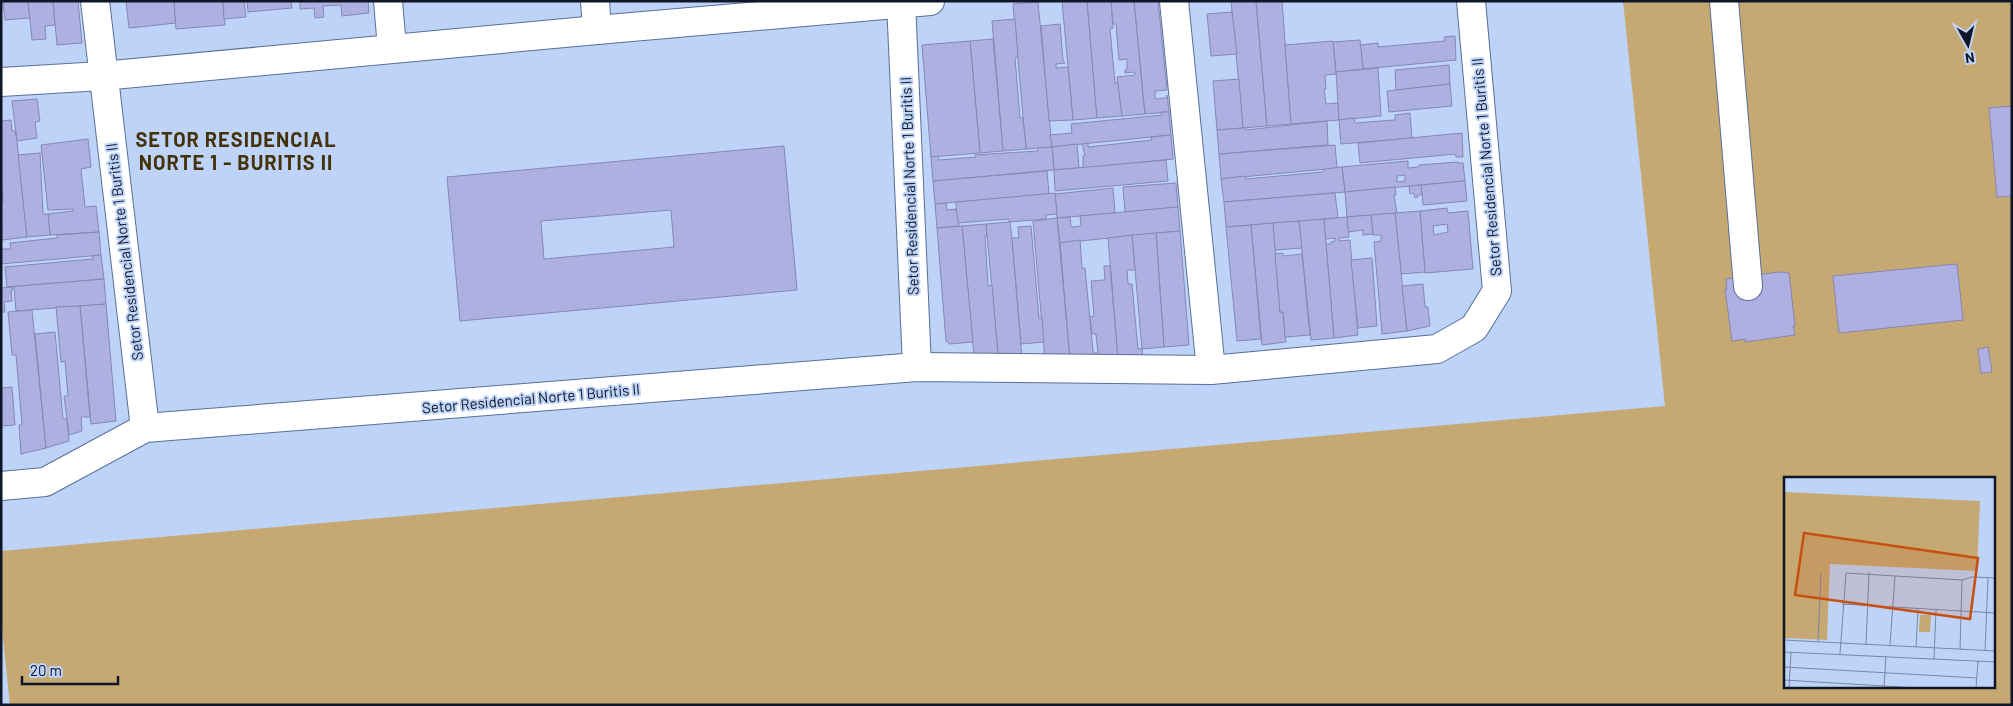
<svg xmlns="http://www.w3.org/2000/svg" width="2013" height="706" font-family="Barlow,sans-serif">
<rect width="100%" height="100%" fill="#bed3f8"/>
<path fill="#c6a872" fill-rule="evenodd" d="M1623 1H2012V705H10L1 618V551L1665 406ZM1786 478H1994V687H1786Z"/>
<g fill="#aeb0e2" stroke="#8587b6" fill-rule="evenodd">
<polygon points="3,1 28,1 30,18 5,20"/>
<polygon points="28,1 53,1 55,25 45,26 46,39 32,40"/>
<polygon points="53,1 78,1 82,43 57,45"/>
<polygon points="126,1 174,1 176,23 129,28"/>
<polygon points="174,1 223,1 225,25 176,29"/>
<polygon points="223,1 244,1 246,17 224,19"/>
<polygon points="247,1 291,1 292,8 248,12"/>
<polygon points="300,1 368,1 369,13 342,16 341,5 323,6 324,17 315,18 314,8 300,9"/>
<polygon points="1062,1 1087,1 1097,118 1073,120"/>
<polygon points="1087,1 1111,1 1113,28 1110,29 1115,83 1118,83 1122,116 1097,118"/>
<polygon points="1111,1 1134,1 1145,114 1122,116 1117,77 1135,75 1135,72 1125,73 1125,70 1127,70 1127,59 1119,60 1116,24 1113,24"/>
<polygon points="1134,1 1158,1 1167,90 1155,91 1155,99 1166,98 1167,95 1169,112 1145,114"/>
<polygon points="1231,1 1256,1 1267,126 1243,128"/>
<polygon points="1256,1 1282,1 1291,124 1267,126"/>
<polygon points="1038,2 1052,147 1026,149 1013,4"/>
<polygon points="1232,12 1237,54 1211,56 1207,14"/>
<polygon points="1015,19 1018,57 1015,58 1020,118 1023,118 1026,149 1003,151 992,21"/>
<polygon points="1060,24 1063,60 1065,63 1056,64 1056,68 1068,67 1073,120 1049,121 1041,26"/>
<polygon points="1455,36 1456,60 1363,69 1360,45 1378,43 1378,47 1445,41 1444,37"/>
<polygon points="993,39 1003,151 980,153 970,41"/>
<polygon points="1360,40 1363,69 1336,72 1333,42"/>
<polygon points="970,41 980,153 931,157 922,45"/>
<polygon points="1333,41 1336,74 1325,75 1326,89 1324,89 1326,104 1338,103 1339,120 1291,124 1285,45"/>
<polygon points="1449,65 1450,84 1396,90 1395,70"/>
<polygon points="1378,68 1381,116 1339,120 1336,72"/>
<polygon points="1239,79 1243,128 1217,130 1213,81"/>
<polygon points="1450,84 1452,106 1389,112 1387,91"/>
<polygon points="37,99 40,121 35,122 37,138 17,141 12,101"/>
<polygon points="2012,106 2012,196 1997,197 1989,108"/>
<polygon points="1161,112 1169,112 1171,135 1052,147 1050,135 1072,133 1071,124 1162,115"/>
<polygon points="1410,113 1412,138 1341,144 1339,120 1354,118 1355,123 1395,120 1395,115"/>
<polygon points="11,120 12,131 15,131 17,141 27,237 2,240 1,202 3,202 1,181 1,121"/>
<polygon points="1327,121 1328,145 1219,154 1217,130 1243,128 1246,128 1246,130"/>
<polygon points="1462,133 1463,157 1456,157 1455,154 1360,163 1358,143"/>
<polygon points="1171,135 1173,159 1083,168 1083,156 1085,156 1082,144 1088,143 1088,147 1152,140 1151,137"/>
<polygon points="88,139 91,167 81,169 85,207 96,206 99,232 50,235 48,214 73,211 73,209 48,210 41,145"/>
<polygon points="1077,144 1079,168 1054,170 1052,147"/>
<polygon points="1335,145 1337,168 1221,179 1219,154"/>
<path d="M784 146 797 290 460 321 447 177ZM671 210 674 247 544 259 541 221Z"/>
<polygon points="1052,147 1054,170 933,181 931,157 938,156 939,160 976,157 975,155 1038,151 1038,148"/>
<polygon points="40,153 43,214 48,214 50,235 27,237 18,155"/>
<polygon points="1166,160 1168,181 1055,191 1054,170"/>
<path d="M1408 161V168L1419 167V165L1458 162V163H1463L1465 181 1345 192 1342 167ZM1405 175V181L1397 182V176Z"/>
<polygon points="1342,167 1345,192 1224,202 1221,179 1245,176 1246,179 1323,172 1325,169"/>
<polygon points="1047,171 1049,194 935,204 933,181"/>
<polygon points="1465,181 1467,201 1423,205 1421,185"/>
<polygon points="1176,183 1178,207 1125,212 1123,187"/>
<polygon points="1421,185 1422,195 1417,195 1418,197 1415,198 1414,193 1410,194 1409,186"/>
<polygon points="1395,187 1396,195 1394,195 1397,213 1347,217 1345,192"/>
<polygon points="1113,188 1115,213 1057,218 1055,194"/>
<polygon points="1055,193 1057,214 1046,215 1046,219 1009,222 1009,219 957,223 956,202"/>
<polygon points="1335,193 1338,218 1226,227 1224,202"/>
<polygon points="946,203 947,210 956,209 959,226 937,228 935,204"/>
<polygon points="1178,207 1180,231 1060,243 1057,218 1070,217 1071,227 1081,226 1080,216"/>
<path d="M1447 208 1448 213 1468 211 1473 269 1425 273 1420 211ZM1447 224 1448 232 1434 235 1433 226Z"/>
<polygon points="1420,211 1425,272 1401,274 1395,213"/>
<polygon points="1395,213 1407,331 1382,334 1374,242 1381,241 1381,235 1373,235 1371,215"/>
<polygon points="1371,215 1373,234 1363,235 1363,230 1348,232 1347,217"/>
<polygon points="1347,217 1349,237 1339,238 1339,241 1350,240 1358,335 1334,338 1326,244 1331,244 1331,242 1335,241 1335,238 1325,239 1324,219"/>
<polygon points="1057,218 1070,359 1045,360 1033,221"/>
<polygon points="1324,219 1334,338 1311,340 1299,221"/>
<polygon points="1299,221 1302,248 1275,250 1273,223"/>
<polygon points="1010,222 1012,238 1022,358 998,354 986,224"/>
<polygon points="1273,223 1280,312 1283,312 1286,342 1262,345 1251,225"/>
<polygon points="986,224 987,236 985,236 988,286 992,285 998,354 974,356 962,226"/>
<polygon points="1251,225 1261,339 1237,341 1226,227"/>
<polygon points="962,226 973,342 950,344 946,341 937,228"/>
<polygon points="1031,226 1039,318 1042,318 1044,342 1021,344 1012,238 1019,238 1018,227"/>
<polygon points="1180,231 1189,345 1164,347 1156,233"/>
<polygon points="99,232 101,255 1,264 1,249 11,249 10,243 57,238 57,235"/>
<polygon points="1156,233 1164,347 1142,349 1132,235"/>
<polygon points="1132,235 1135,270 1127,270 1128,284 1132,284 1138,349 1142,348 1143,357 1118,359 1108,238"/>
<polygon points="1080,240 1082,268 1085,268 1094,361 1070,359 1060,243"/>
<polygon points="1283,253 1284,256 1302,254 1310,335 1285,337 1283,312 1280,312 1275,254"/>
<polygon points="101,255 104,279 7,287 5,267 93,259 92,256"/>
<polygon points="1372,258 1377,326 1358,328 1351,260"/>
<polygon points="1957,264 1963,320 1839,333 1833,276"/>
<polygon points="1104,266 1110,266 1118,359 1094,361 1094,353 1098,353 1096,334 1092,334 1090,317 1094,316 1091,281 1105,280"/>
<polygon points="1779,272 1789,273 1795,326 1793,326 1795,335 1745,342 1746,339 1732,341 1725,289 1727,289 1726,279"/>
<polygon points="104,279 106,304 16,311 14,287 7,287"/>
<polygon points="1423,284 1425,307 1428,307 1430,326 1407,331 1402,286"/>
<polygon points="12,287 13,290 11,290 12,301 4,302 5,312 1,312 1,288"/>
<polygon points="106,304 116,421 91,424 80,306"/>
<polygon points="80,306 90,417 81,417 82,431 69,435 64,396 68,396 65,361 61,362 56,307"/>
<polygon points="32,310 46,448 21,454 19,425 22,424 16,355 12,355 8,312"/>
<polygon points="55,332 63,419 67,419 69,441 46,448 35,334"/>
<polygon points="1988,347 1992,372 1981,373 1978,349"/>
<polygon points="12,387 15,425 1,426 1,388"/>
</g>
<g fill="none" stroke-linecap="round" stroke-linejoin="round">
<defs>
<g id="minor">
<polyline points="95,1 145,428"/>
<polyline points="388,1 392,48"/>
<polyline points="595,1 597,30"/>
<polyline points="901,1 917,367"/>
<polyline points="1174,1 1211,370"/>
<polyline points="1724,1 1748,286"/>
<polyline points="1,82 102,76 597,30 930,1"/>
<polyline points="1,486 45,482 145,428 917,367 1211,370 1437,349 1474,328 1497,291 1471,1"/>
</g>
</defs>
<use href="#minor" stroke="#596f99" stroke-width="30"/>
<use href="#minor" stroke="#fff" stroke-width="28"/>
</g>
<g text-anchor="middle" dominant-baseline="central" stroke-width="4" stroke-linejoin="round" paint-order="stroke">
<g font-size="15" fill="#0e1627" stroke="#bed3f8">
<text transform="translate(1486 167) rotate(-95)">Setor Residencial Norte 1 Buritis II</text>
<text transform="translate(909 186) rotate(-92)">Setor Residencial Norte 1 Buritis II</text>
<text transform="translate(124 252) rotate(-97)">Setor Residencial Norte 1 Buritis II</text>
<text transform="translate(531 398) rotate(-5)">Setor Residencial Norte 1 Buritis II</text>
</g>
<g font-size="20" font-weight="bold" letter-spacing="1" fill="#44320a" stroke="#bed3f8">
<text x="236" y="139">SETOR RESIDENCIAL<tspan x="236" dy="23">NORTE 1 - BURITIS II</tspan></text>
</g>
</g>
<g transform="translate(1784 477)">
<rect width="211" height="211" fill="#bed3f8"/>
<path d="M0 15 196 24 193 94 46 87 43 163 0 161ZM136 138H147L146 155H135Z" fill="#c6a872"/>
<path fill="none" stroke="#7887a4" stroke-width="1" d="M58 127 212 136M0 163 212 174M34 165 37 96M82 168 85 95M106 168 111 99M132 170 134 132M176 173 178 103M201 174 204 101M0 175 212 185M56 177 62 96 178 103 188 100 212 101M150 182 152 133M0 190 193 201M0 203 133 211M100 210 102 179M5 211 7 175M192 211 194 184"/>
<path fill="#c74f10" fill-opacity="0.15" stroke="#c74f10" stroke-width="2.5" d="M20 56 194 81 186 142 11 118Z"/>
<rect width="211" height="211" fill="none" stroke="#0e1627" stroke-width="2.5"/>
</g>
<rect width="2013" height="706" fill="none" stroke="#0e1627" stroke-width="5"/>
<g transform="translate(1968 45) rotate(172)" stroke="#bed3f8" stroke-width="4" paint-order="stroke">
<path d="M0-4L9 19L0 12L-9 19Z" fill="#0e1627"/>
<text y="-8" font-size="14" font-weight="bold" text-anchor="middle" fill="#0e1627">N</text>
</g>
<path d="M22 676v8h96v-8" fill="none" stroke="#0e1627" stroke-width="2.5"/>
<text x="30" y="676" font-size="15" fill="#0e1627" stroke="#bed3f8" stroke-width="4" paint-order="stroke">20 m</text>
</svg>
